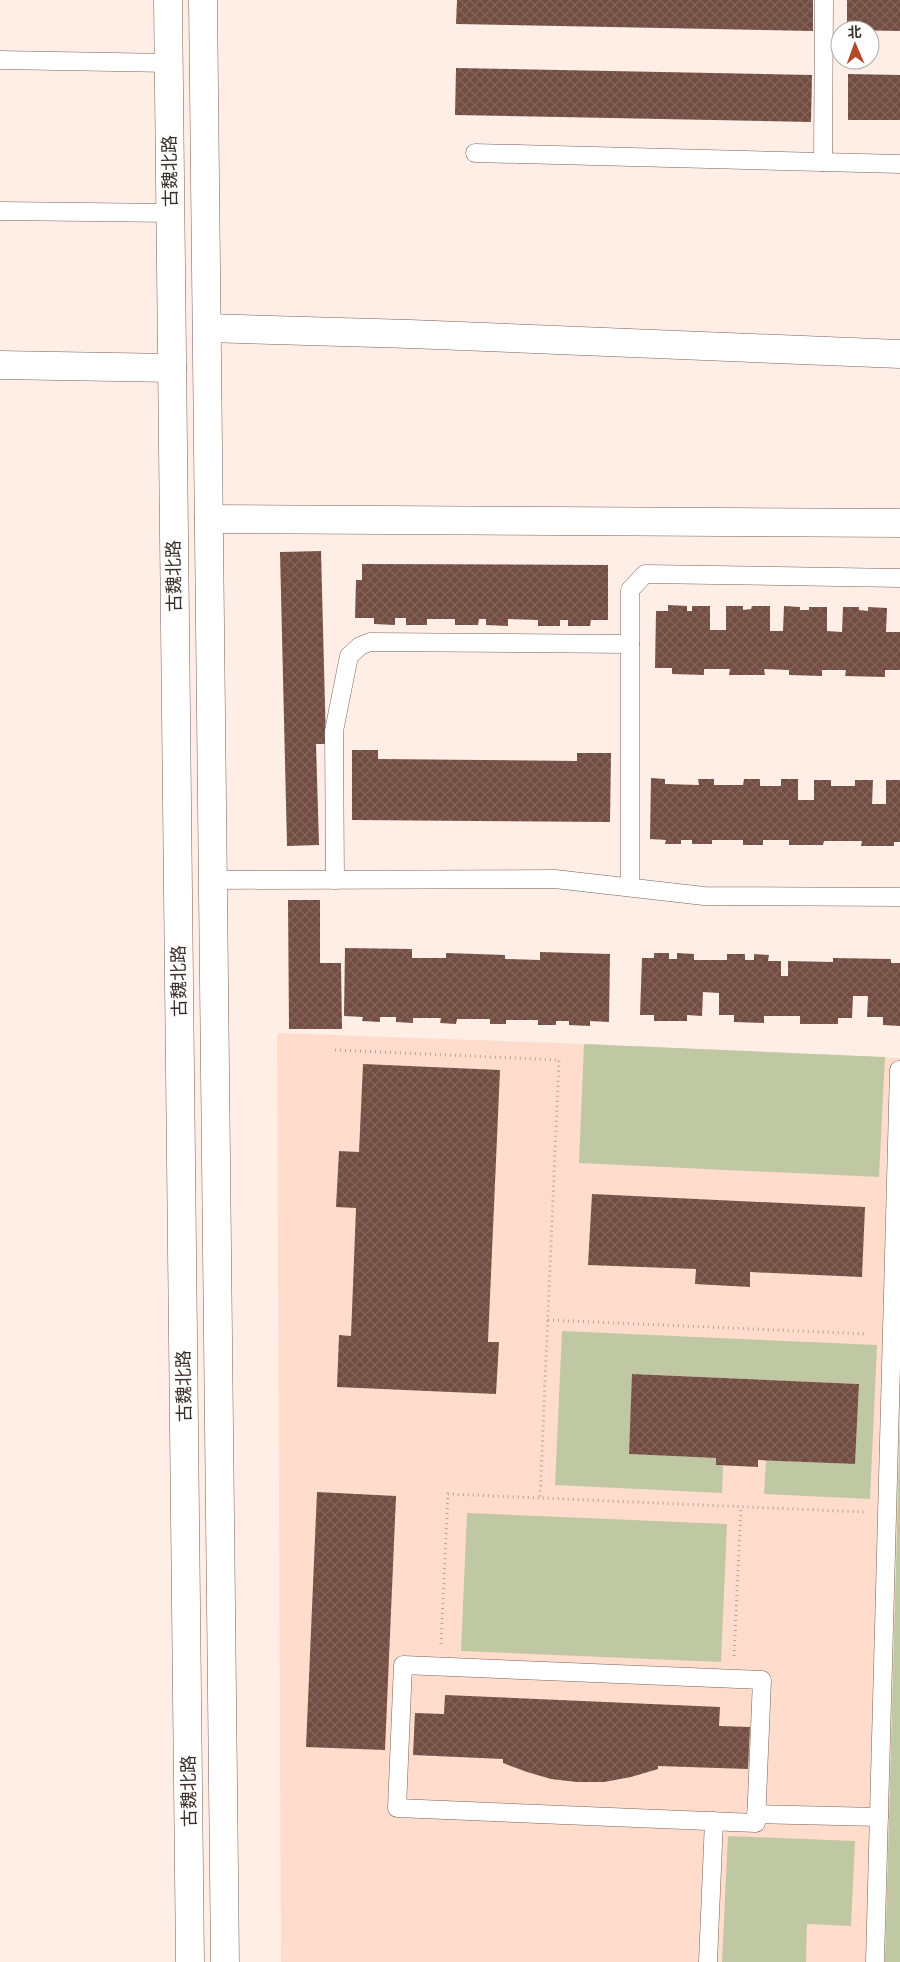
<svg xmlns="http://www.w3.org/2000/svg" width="900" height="1962" font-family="Jost,'Noto Sans SC',sans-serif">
<defs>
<pattern id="building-cross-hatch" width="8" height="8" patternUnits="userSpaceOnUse" patternTransform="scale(1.25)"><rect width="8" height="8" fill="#734d41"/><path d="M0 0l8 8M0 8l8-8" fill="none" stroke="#83645a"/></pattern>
</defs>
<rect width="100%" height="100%" fill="#feeee6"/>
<polygon fill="#ffdccc" points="277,1033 584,1044 900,1058 900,1962 281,1962"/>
<g fill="#bfc8a2">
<polygon points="584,1044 885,1057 879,1177 579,1163"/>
<polygon points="562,1331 877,1345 870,1499 764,1494 766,1460 855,1464 859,1384 633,1374 629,1454 716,1458 716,1465 723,1466 722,1493 555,1485"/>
<polygon points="900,1424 900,1962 885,1962"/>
<polygon points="467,1513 727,1524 721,1662 461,1651"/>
<polygon points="728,1836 855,1841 851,1926 807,1924 806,1962 722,1962"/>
</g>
<g fill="url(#building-cross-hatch)">
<polygon points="457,0 813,0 813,31 456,24"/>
<polygon points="847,0 900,0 900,31 847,30"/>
<polygon points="456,68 812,75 811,122 455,115"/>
<polygon points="848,74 900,75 900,120 848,120"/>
<polygon points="321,551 326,744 316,744 319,845 287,846 280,552"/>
<polygon points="362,564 608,565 608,620 591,620 590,626 568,626 568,620 560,620 560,626 538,626 538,620 508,619 508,626 486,625 486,619 479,619 478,625 455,625 455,619 427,619 427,625 406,625 406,618 395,618 395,625 374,624 374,618 355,618 356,580 362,580"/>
<polygon points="668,605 687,606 687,611 692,611 692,606 710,606 710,630 726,630 726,606 743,606 743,610 751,609 752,606 770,606 770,631 783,631 784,606 800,607 800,610 809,610 809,607 827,607 827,631 842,632 843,607 859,607 859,610 868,611 868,607 887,608 886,632 900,632 900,670 885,670 885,677 845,676 846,670 822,670 822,676 789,675 789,670 764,669 765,675 729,675 730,669 704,669 704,675 672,674 672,668 655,668 656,611 668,611"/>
<polygon points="352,750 378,750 378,759 577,761 577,753 611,753 610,822 352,820"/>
<polygon points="651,778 665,779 665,784 699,785 698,779 714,779 714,785 743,785 744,779 760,779 760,786 781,786 781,779 798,779 798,800 814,800 814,780 831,780 831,786 855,786 855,780 873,780 872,804 886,804 886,780 900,780 900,842 894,842 894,846 861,846 862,841 824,841 823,845 789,845 789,840 763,840 763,845 743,845 743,840 712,840 712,844 692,844 692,840 681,840 681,844 665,844 666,840 650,839"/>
<polygon points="288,900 320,900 320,963 341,963 342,1029 289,1029"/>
<polygon points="345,948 412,949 412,958 446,958 446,953 505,955 505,959 540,960 540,952 610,954 609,1022 590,1021 590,1026 569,1025 569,1021 556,1021 556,1025 538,1025 538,1020 506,1020 506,1024 490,1024 490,1019 457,1019 456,1024 440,1023 441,1018 413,1018 413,1023 396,1022 396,1017 380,1017 380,1022 362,1021 363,1017 344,1016"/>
<polygon points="654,953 669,953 669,959 677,959 677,953 694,954 694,960 727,960 727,954 745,954 745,960 754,960 754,954 769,955 768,961 781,961 781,976 788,976 788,961 833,962 833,958 891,959 891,963 900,963 900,1026 883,1025 883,1017 867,1017 868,996 853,996 852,1018 838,1018 838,1024 800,1024 800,1016 764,1016 764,1023 734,1022 734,1015 719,1015 719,993 703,992 702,1016 687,1015 687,1021 654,1021 654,1015 640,1015 642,958 654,958"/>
<polygon points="363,1064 500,1070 488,1342 499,1342 496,1394 337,1387 339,1335 351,1336 356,1208 336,1207 339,1151 359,1152"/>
<polygon points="592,1194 865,1207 862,1277 750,1272 750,1287 695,1284 696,1269 588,1265"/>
<polygon points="632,1374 859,1384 855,1464 758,1460 758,1467 716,1465 716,1458 629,1454"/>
<polygon points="317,1492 396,1496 385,1750 306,1747"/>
<polygon points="445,1695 720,1707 719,1726 750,1727 748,1769 658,1766 658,1769 631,1777 604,1782 577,1782 551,1779 527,1772 503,1763 503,1759 413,1755 415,1713 444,1714"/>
</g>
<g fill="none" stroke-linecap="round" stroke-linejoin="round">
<defs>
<g id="service">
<polyline points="0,60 169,63"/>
<polyline points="475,153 900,164"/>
<polyline points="823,162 824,0"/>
<polyline points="0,211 171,213"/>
<polyline points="213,880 555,879 704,896 900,897"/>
<polyline points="335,880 334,731 349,656 360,646 370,642 630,644"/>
<polyline points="630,887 630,590 645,574 900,578"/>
<polygon points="403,1665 762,1680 756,1823 397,1808"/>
<polyline points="756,1814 879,1817"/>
<polyline points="708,1962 714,1821"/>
<polyline points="875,1962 899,1070"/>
</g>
<g id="minor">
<polyline points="207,328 410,334 900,354"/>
<polyline points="209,519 900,523"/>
</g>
<polyline id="tertiary" points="0,365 172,368"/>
<g id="secondary">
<polyline points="168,0 190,1962"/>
<polyline points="203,0 225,1962"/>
</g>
</defs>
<use href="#service" stroke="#796257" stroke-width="19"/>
<use href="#minor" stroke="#796257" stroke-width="29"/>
<use href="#tertiary" stroke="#796257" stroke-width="29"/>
<use href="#secondary" stroke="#796257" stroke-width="29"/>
<g stroke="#b2a49d" stroke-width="3" stroke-dasharray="1 4" stroke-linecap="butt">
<polyline points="335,1050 559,1060 540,1498"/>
<polyline points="548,1320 867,1334"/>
<polyline points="441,1644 448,1494 864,1512"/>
<polyline points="734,1656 741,1507"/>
</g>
<use href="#service" stroke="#fff" stroke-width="18"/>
<use href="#minor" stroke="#fff" stroke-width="28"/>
<use href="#tertiary" stroke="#fff" stroke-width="28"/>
<use href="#secondary" stroke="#fff" stroke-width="28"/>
</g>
<g text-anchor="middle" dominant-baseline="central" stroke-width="5" stroke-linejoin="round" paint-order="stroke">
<g font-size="18" fill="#3a302b" stroke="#fff">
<text transform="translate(170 171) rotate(-91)">古魏北路</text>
<text transform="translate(174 576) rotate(-91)">古魏北路</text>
<text transform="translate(179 981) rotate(-91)">古魏北路</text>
<text transform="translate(184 1386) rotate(-91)">古魏北路</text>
<text transform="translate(189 1791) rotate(-91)">古魏北路</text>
</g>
</g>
<g transform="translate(855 45) rotate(358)"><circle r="24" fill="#ffffff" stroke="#b0acaa"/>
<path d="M0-4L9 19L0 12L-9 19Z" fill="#b24a28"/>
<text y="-8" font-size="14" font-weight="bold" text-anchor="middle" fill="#3a302b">北</text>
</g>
</svg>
